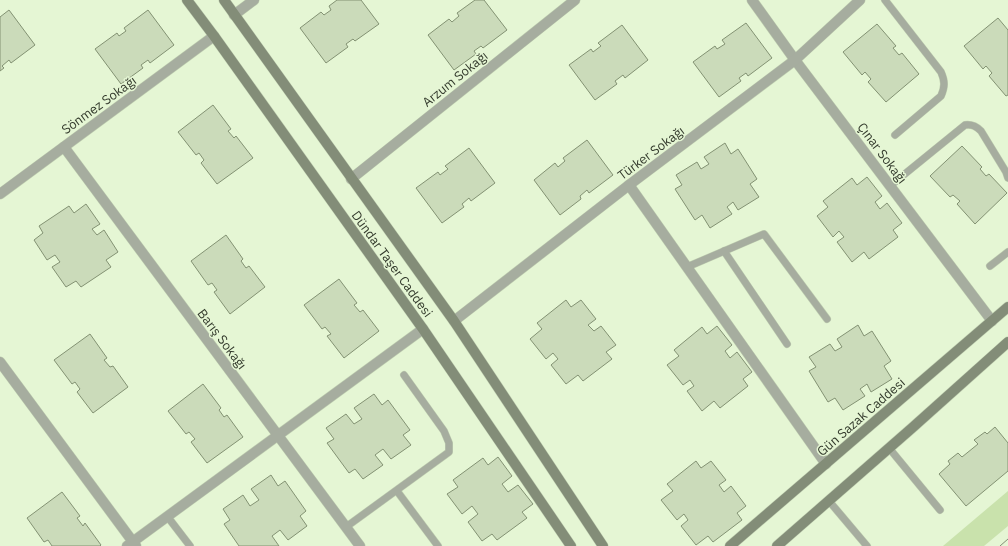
<svg xmlns="http://www.w3.org/2000/svg" width="1008" height="546" font-family="'IBM Plex Sans',sans-serif">
<rect width="100%" height="100%" fill="#e5f6d4"/>
<polygon fill="#c9e2ac" points="1008,491 1008,526 984,546 943,546"/>
<g fill="#cbdbba" stroke="#839273">
<polygon points="337,0 361,0 379,24 355,41 353,39 346,44 348,47 326,63 300,28 321,12 324,15 331,10 329,6"/>
<polygon points="475,0 484,0 507,30 483,48 481,46 474,51 476,54 454,70 428,35 449,19 452,22 459,16 457,13"/>
<polygon points="9,10 35,45 11,63 9,60 2,66 4,68 0,71 0,17"/>
<polygon points="148,10 174,45 150,63 148,60 141,65 143,68 121,84 95,49 117,33 119,36 126,31 124,28"/>
<polygon points="998,18 1008,30 1008,95 1006,96 989,76 992,73 986,66 983,69 964,46"/>
<polygon points="746,23 772,58 748,76 746,73 739,78 741,81 719,97 693,62 715,46 717,49 725,44 722,40"/>
<polygon points="877,24 896,46 893,48 899,55 902,53 919,74 886,102 868,82 871,79 865,72 862,75 843,52"/>
<polygon points="622,25 648,60 625,78 623,75 615,81 617,84 595,100 569,65 591,49 593,52 601,46 598,43"/>
<polygon points="213,105 231,129 228,131 234,138 236,136 253,158 217,184 201,163 204,160 199,153 196,155 178,132"/>
<polygon points="587,140 613,175 589,193 587,190 580,196 581,199 560,215 534,180 555,163 558,167 565,161 563,158"/>
<polygon points="725,143 731,154 738,149 757,179 750,184 759,197 738,210 733,202 727,207 732,214 710,228 702,215 695,220 675,189 682,185 676,175 697,162 701,169 709,164 704,157"/>
<polygon points="962,146 982,167 980,169 986,176 989,174 1007,193 975,224 957,204 960,201 953,195 950,197 930,176"/>
<polygon points="469,148 495,183 471,201 469,198 462,204 464,207 442,223 416,188 438,172 440,175 448,169 445,166"/>
<polygon points="867,177 882,196 875,202 880,209 887,203 902,223 893,230 898,237 869,259 864,252 852,262 837,242 844,237 839,231 833,237 817,216 828,207 823,201 852,178 857,185"/>
<polygon points="86,204 100,224 92,229 97,235 104,230 118,252 106,260 111,267 81,287 76,281 66,287 52,267 60,262 55,255 47,260 34,240 43,233 39,226 69,206 74,213"/>
<polygon points="226,235 243,259 241,261 246,268 249,266 265,287 230,314 214,292 217,290 212,283 208,285 191,261"/>
<polygon points="339,279 357,303 354,305 360,312 363,310 379,331 344,358 327,336 331,334 325,327 322,329 304,305"/>
<polygon points="566,300 571,307 581,300 596,319 588,325 594,331 601,326 616,345 606,352 612,359 583,381 578,375 566,384 551,365 558,359 553,353 546,359 530,339 542,329 537,323"/>
<polygon points="858,325 864,336 872,331 891,361 884,366 892,379 871,392 867,384 860,389 865,396 843,410 835,398 828,402 809,371 816,367 809,357 830,344 835,351 842,347 837,339"/>
<polygon points="717,326 732,345 725,351 730,358 737,352 752,372 743,379 748,386 720,408 714,401 702,411 687,391 694,386 690,380 683,385 667,365 679,356 674,350 702,327 707,334"/>
<polygon points="90,334 107,358 104,360 110,367 113,366 128,387 93,413 77,392 80,389 75,382 72,384 54,360"/>
<polygon points="203,384 221,408 219,410 224,417 227,415 243,437 207,463 191,442 195,439 189,432 186,434 168,411"/>
<polygon points="374,394 382,405 388,400 410,430 403,435 411,445 391,459 383,449 375,455 383,465 363,479 355,469 349,473 327,443 334,439 326,428 346,414 354,424 362,419 354,408"/>
<polygon points="995,427 1008,443 1008,471 966,506 939,474 950,464 948,461 958,453 962,457 978,444 974,440 985,432 987,434"/>
<polygon points="498,457 512,476 502,484 508,492 518,485 533,504 522,512 527,518 497,540 492,534 482,541 468,522 478,514 472,506 462,514 447,494 458,487 453,480 483,458 488,465"/>
<polygon points="696,461 701,468 711,461 726,480 719,485 724,492 731,486 746,506 737,513 742,520 713,542 708,536 696,545 681,526 688,520 684,514 677,520 661,500 673,491 667,484"/>
<polygon points="271,475 278,486 285,481 306,511 300,516 307,526 288,540 280,530 272,536 279,546 239,546 224,524 230,520 223,509 243,495 250,506 259,500 251,489"/>
<polygon points="62,492 80,516 77,518 83,526 85,523 101,545 100,546 52,546 48,540 44,542 27,518"/>
</g>
<g fill="none" stroke-linecap="round" stroke-linejoin="round">
<defs>
<g id="lane">
<path d="M885 0 941 72C945 81 945 87 941 96L895 135"/>
<path d="M890 186 965 125C972 124 976 126 981 131L1006 172 1008 178"/>
<polyline points="724,251 787,344"/>
<polyline points="990,266 1008,252"/>
<polyline points="687,267 764,234 827,319"/>
<polyline points="889,448 940,510"/>
<polyline points="397,491 438,546"/>
<polyline points="829,501 867,546"/>
<polyline points="167,516 190,546"/>
<polyline points="346,527 449,452 449,443 444,431 404,375"/>
</g>
<g id="street">
<polyline points="752,0 795,60 992,321"/>
<polyline points="234,15 254,0"/>
<polyline points="64,147 360,546"/>
<polyline points="351,179 575,0"/>
<polyline points="629,185 826,464"/>
<polyline points="0,194 214,36"/>
<polyline points="454,321 629,185 795,60 860,0"/>
<polyline points="0,362 136,546"/>
<polyline points="127,546 423,329"/>
</g>
<g id="secondary">
<polyline points="187,0 214,36 423,329 571,546"/>
<polyline points="224,0 454,321 603,546"/>
<polyline points="730,546 1008,307"/>
<polyline points="777,546 912,428 1008,342"/>
</g>
</defs>
<use href="#lane" stroke="#c1d0b2" stroke-width="8"/>
<use href="#street" stroke="#c1d0b2" stroke-width="11"/>
<use href="#secondary" stroke="#c1d0b2" stroke-width="11"/>
<use href="#lane" stroke="#a6ad9f" stroke-width="7"/>
<use href="#street" stroke="#a6ad9f" stroke-width="10"/>
<use href="#secondary" stroke="#838d78" stroke-width="10"/>
<polyline stroke="#838e77" stroke-width="1" points="1000,546 1008,539"/>
</g>
<g text-anchor="middle" dominant-baseline="central" stroke-width="3" stroke-linejoin="round" paint-order="stroke">
<g font-size="13" fill="#333a2c" stroke="#e5f6d4">
<text transform="translate(455 79) rotate(-39)">Arzum Sokağı</text>
<text transform="translate(99 105) rotate(-36)">Sönmez Sokağı</text>
<text transform="translate(651 153) rotate(-37)">Türker Sokağı</text>
<text transform="translate(882 153) rotate(53)">Çınar Sokağı</text>
<text transform="translate(392 264) rotate(54)">Dündar Taşer Caddesi</text>
<text transform="translate(222 339) rotate(53)">Barış Sokağı</text>
<text transform="translate(861 417) rotate(-41)">Gün Sazak Caddesi</text>
</g>
</g>
</svg>
